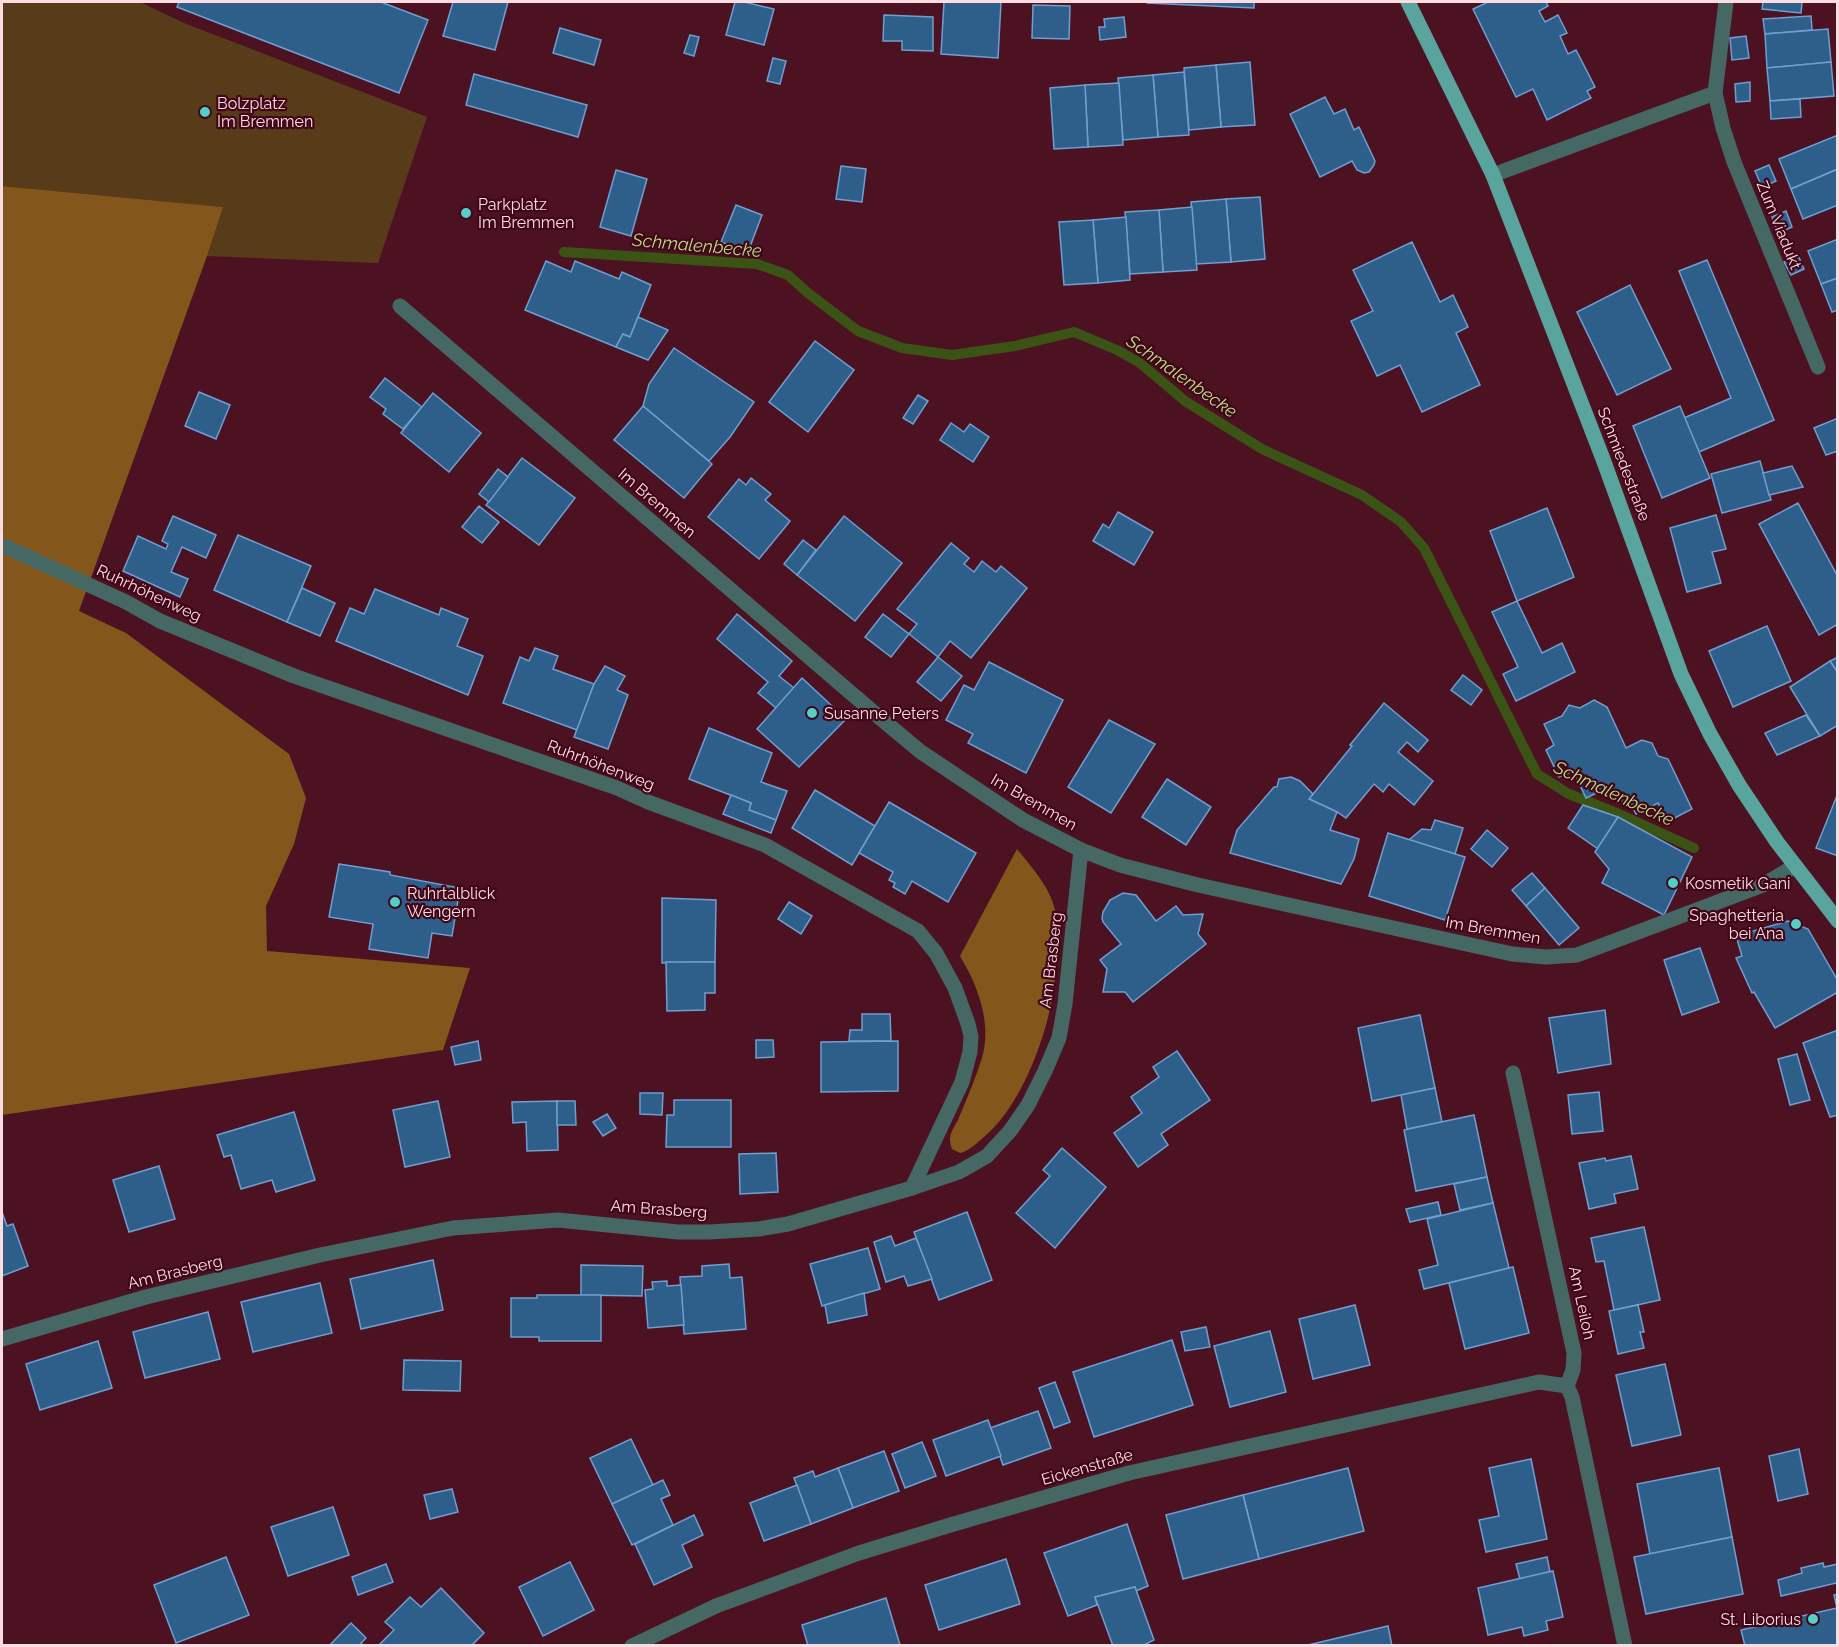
<svg xmlns="http://www.w3.org/2000/svg" width="1839" height="1647" font-family="Raleway,sans-serif">
<rect width="100%" height="100%" fill="#4d1222"/>
<polygon fill="#583b19" points="2,2 140,2 184,23 427,117 378,263 207,256 222,207 2,186"/>
<g fill="#83561b">
<polygon points="2,186 223,207 207,256 79,611 126,633 289,754 306,798 294,844 266,906 267,951 470,968 443,1050 2,1115"/>
<path d="M1017 849C1033 869 1052 889 1056 915 1057 924 1056 934 1055 943 1055 955 1056 967 1055 979 1050 1028 1024 1102 986 1135 978 1142 971 1150 960 1153L952 1149C946 1133 955 1129 960 1115 968 1096 976 1077 982 1058 992 1022 978 986 960 956Z"/>
</g>
<g fill="none" stroke-linecap="round" stroke-linejoin="round">
<polyline stroke="#3b5415" stroke-width="10" points="564,252 757,264 788,275 808,293 858,331 902,348 952,355 1015,346 1074,332 1117,350 1140,363 1185,401 1262,449 1362,495 1401,522 1424,548 1537,774 1569,794 1619,814 1694,848"/>
</g>
<g fill="#2e5e8a" stroke="#6f9fd0" stroke-width="1.5">
<polygon points="179,2 381,2 428,20 399,93 177,7"/>
<polygon points="453,2 508,2 495,50 443,36"/>
<polygon points="735,2 744,2 774,9 764,45 726,35"/>
<polygon points="944,2 1001,2 998,58 941,54"/>
<polygon points="1147,2 1254,2 1254,8 1147,3"/>
<polygon points="1488,2 1546,2 1548,6 1539,11 1545,22 1558,15 1567,33 1560,36 1568,54 1576,50 1595,87 1587,91 1591,98 1547,120 1533,89 1516,97 1473,9"/>
<polygon points="1763,2 1802,2 1801,13 1762,9"/>
<polygon points="1033,5 1070,6 1069,39 1032,38"/>
<polygon points="884,15 933,17 933,51 902,50 902,41 883,41"/>
<polygon points="1811,16 1812,30 1765,34 1763,19"/>
<polygon points="1124,17 1126,37 1100,40 1099,27 1105,27 1104,19"/>
<polygon points="560,28 601,40 594,65 553,53"/>
<polygon points="1828,29 1831,62 1767,68 1765,34"/>
<polygon points="690,35 699,37 694,56 684,53"/>
<polygon points="1746,36 1749,58 1732,60 1730,38"/>
<polygon points="773,58 786,61 780,84 767,81"/>
<polygon points="1250,62 1255,125 1221,127 1216,65"/>
<polygon points="1831,62 1834,96 1770,101 1767,68"/>
<polygon points="1216,65 1221,127 1189,130 1184,68"/>
<polygon points="1184,72 1189,135 1158,137 1153,75"/>
<polygon points="474,74 587,105 578,137 466,105"/>
<polygon points="1153,75 1158,137 1123,140 1118,78"/>
<polygon points="1750,82 1750,101 1736,102 1735,84"/>
<polygon points="1119,83 1123,145 1088,147 1085,85"/>
<polygon points="1085,85 1088,147 1054,149 1050,88"/>
<polygon points="1325,97 1334,114 1345,109 1354,130 1359,127 1375,161 1374,165 1369,172 1364,173 1357,170 1352,161 1320,177 1290,114"/>
<polygon points="1800,99 1801,117 1771,119 1770,101"/>
<polygon points="1838,135 1838,169 1791,189 1779,159"/>
<polygon points="1769,165 1776,181 1762,187 1755,171"/>
<polygon points="841,166 866,169 862,202 836,199"/>
<polygon points="1838,169 1838,205 1803,219 1791,189"/>
<polygon points="616,170 647,179 631,236 600,227"/>
<polygon points="1260,197 1265,259 1231,262 1226,199"/>
<polygon points="1226,199 1231,262 1196,264 1191,202"/>
<polygon points="736,205 762,215 748,252 721,242"/>
<polygon points="1192,207 1197,270 1163,272 1159,210"/>
<polygon points="1159,210 1163,272 1130,274 1125,212"/>
<polygon points="1786,211 1792,227 1778,233 1772,217"/>
<polygon points="1126,217 1130,280 1098,283 1093,220"/>
<polygon points="1093,220 1098,283 1064,285 1059,222"/>
<polygon points="1838,239 1838,278 1821,284 1808,251"/>
<polygon points="1412,242 1440,302 1453,295 1468,327 1456,333 1480,385 1422,412 1400,365 1377,376 1351,321 1373,311 1353,270"/>
<polygon points="1798,255 1804,269 1791,275 1784,262"/>
<polygon points="1707,260 1774,420 1699,452 1684,418 1731,398 1679,271"/>
<polygon points="546,261 571,272 575,261 619,279 622,272 651,285 630,337 623,334 616,347 525,310"/>
<polygon points="1838,278 1838,310 1832,312 1821,284"/>
<polygon points="1630,285 1671,369 1617,395 1577,312"/>
<polygon points="638,317 668,330 648,360 616,347 623,334 630,337"/>
<polygon points="815,341 854,370 808,432 769,402"/>
<polygon points="674,348 754,402 730,437 709,461 643,406 649,384"/>
<polygon points="385,378 422,407 403,429 383,414 386,409 370,397"/>
<polygon points="199,392 230,405 216,439 185,426"/>
<polygon points="433,393 481,433 449,472 401,433"/>
<polygon points="918,395 928,401 913,424 903,418"/>
<polygon points="643,406 712,464 684,498 614,440"/>
<polygon points="1680,406 1710,478 1662,498 1633,426"/>
<polygon points="1838,418 1838,451 1826,455 1814,428"/>
<polygon points="951,423 964,432 970,424 989,437 973,462 940,440"/>
<polygon points="522,458 575,498 539,545 486,505"/>
<polygon points="1760,461 1771,500 1722,513 1711,474"/>
<polygon points="1792,466 1803,487 1769,495 1763,473"/>
<polygon points="498,469 508,477 489,502 479,494"/>
<polygon points="751,478 771,494 765,500 790,521 759,559 708,517 739,479 746,485"/>
<polygon points="1798,503 1838,577 1838,624 1819,635 1759,524"/>
<polygon points="479,506 499,522 482,543 462,527"/>
<polygon points="1547,508 1574,577 1517,601 1490,531"/>
<polygon points="1118,512 1153,532 1134,565 1093,541 1103,524 1109,528"/>
<polygon points="1716,515 1726,549 1712,552 1721,583 1687,592 1670,528"/>
<polygon points="173,516 216,535 206,558 182,547 171,572 188,579 180,597 123,571 138,536 166,549 168,544 162,541"/>
<polygon points="844,516 902,563 855,621 797,575"/>
<polygon points="238,535 311,566 287,622 214,590"/>
<polygon points="803,540 816,550 797,575 784,564"/>
<polygon points="951,543 969,558 964,564 974,572 982,561 996,572 1001,566 1027,588 971,658 950,641 938,657 909,634 917,624 897,609"/>
<polygon points="302,588 335,603 320,636 287,622"/>
<polygon points="375,589 439,615 441,608 468,619 457,646 483,656 468,695 336,641 350,608 364,614"/>
<polygon points="1517,601 1542,653 1562,643 1575,672 1516,701 1503,674 1518,667 1492,612"/>
<polygon points="737,614 792,661 779,676 794,688 776,708 758,693 768,682 717,639"/>
<polygon points="883,614 909,634 891,657 865,637"/>
<polygon points="1767,626 1791,681 1733,707 1709,651"/>
<polygon points="535,648 558,656 553,669 594,684 577,730 503,703 520,657 529,661"/>
<polygon points="938,657 962,676 941,701 917,682"/>
<polygon points="1838,657 1838,673 1830,661"/>
<polygon points="1830,661 1838,673 1838,725 1820,736 1790,687"/>
<polygon points="989,662 1063,700 1026,773 968,743 973,734 946,720 964,685 974,690"/>
<polygon points="605,666 625,676 617,690 628,695 608,749 574,737 594,684"/>
<polygon points="1463,675 1482,690 1471,705 1451,690"/>
<polygon points="802,678 846,719 799,767 757,729"/>
<polygon points="1594,700 1607,707 1626,748 1642,740 1652,743 1658,756 1668,759 1692,809 1667,822 1658,803 1636,814 1628,798 1617,803 1612,786 1586,798 1573,771 1559,777 1546,750 1554,745 1544,724 1562,716 1569,705 1580,708"/>
<polygon points="1384,703 1428,740 1418,752 1407,742 1398,752 1433,781 1414,805 1389,784 1383,792 1374,784 1346,818 1337,812 1309,799 1352,746 1350,745"/>
<polygon points="1806,715 1820,736 1777,755 1765,733"/>
<polygon points="1109,720 1155,744 1111,813 1068,787"/>
<polygon points="709,728 772,753 761,782 787,791 776,820 749,810 751,803 689,779"/>
<polygon points="1291,777 1300,781 1313,794 1309,799 1337,812 1330,830 1359,839 1354,859 1341,884 1230,853 1237,830 1274,787 1277,787 1279,779"/>
<polygon points="1167,779 1211,807 1186,845 1142,817"/>
<polygon points="815,790 875,826 852,865 792,828"/>
<polygon points="1838,793 1838,856 1816,848"/>
<polygon points="731,795 751,803 749,810 776,820 771,833 723,814"/>
<polygon points="889,802 976,853 948,902 912,881 905,894 893,887 895,883 889,880 893,872 859,853"/>
<polygon points="1583,805 1618,817 1598,849 1568,828"/>
<polygon points="1618,817 1692,857 1664,915 1602,883 1609,869 1595,852"/>
<polygon points="1435,820 1463,828 1455,854 1409,840 1422,829 1431,830"/>
<polygon points="1487,830 1508,848 1492,867 1471,849"/>
<polygon points="1388,833 1465,857 1445,920 1369,896"/>
<polygon points="339,864 390,872 390,875 460,888 452,936 432,933 428,958 369,949 373,924 329,917"/>
<polygon points="1532,873 1545,888 1526,906 1512,890"/>
<polygon points="1545,888 1579,928 1559,945 1526,906"/>
<polygon points="1123,893 1136,895 1156,921 1176,906 1183,915 1203,914 1198,934 1206,944 1133,1002 1125,992 1103,992 1107,969 1100,960 1121,944 1103,922 1102,918 1103,912 1110,900"/>
<polygon points="662,898 716,900 715,962 662,963"/>
<polygon points="789,902 812,916 801,934 778,919"/>
<polygon points="1788,921 1808,929 1838,981 1838,992 1775,1028 1754,992 1752,993 1736,958 1742,956 1736,936"/>
<polygon points="1700,948 1719,1002 1682,1015 1664,960"/>
<polygon points="666,962 715,962 715,993 705,993 705,1010 667,1011"/>
<polygon points="1605,1010 1611,1064 1558,1073 1549,1018"/>
<polygon points="862,1014 890,1014 891,1041 849,1041 850,1030 862,1030"/>
<polygon points="1420,1015 1435,1088 1372,1101 1358,1028"/>
<polygon points="1838,1030 1838,1115 1830,1117 1803,1043"/>
<polygon points="756,1040 773,1040 774,1057 756,1058"/>
<polygon points="478,1041 481,1060 455,1065 451,1047"/>
<polygon points="898,1041 898,1091 821,1092 821,1042"/>
<polygon points="1177,1051 1210,1100 1161,1134 1168,1145 1138,1167 1114,1133 1142,1113 1131,1097 1159,1077 1153,1067"/>
<polygon points="1797,1054 1810,1100 1790,1105 1778,1059"/>
<polygon points="1435,1088 1442,1122 1407,1129 1401,1095"/>
<polygon points="1599,1092 1603,1131 1572,1134 1568,1095"/>
<polygon points="640,1093 663,1093 662,1115 640,1114"/>
<polygon points="674,1100 731,1100 731,1147 666,1147 667,1115 674,1115"/>
<polygon points="438,1101 450,1157 405,1167 393,1110"/>
<polygon points="557,1101 558,1150 527,1151 526,1122 513,1123 512,1102"/>
<polygon points="557,1101 575,1101 576,1125 557,1125"/>
<polygon points="294,1112 315,1180 276,1192 272,1180 241,1189 231,1155 224,1157 217,1135"/>
<polygon points="607,1114 616,1128 603,1136 593,1122"/>
<polygon points="1474,1115 1487,1177 1416,1191 1404,1130"/>
<polygon points="1062,1148 1106,1187 1055,1248 1016,1213 1050,1176 1043,1170"/>
<polygon points="776,1153 778,1192 740,1194 739,1154"/>
<polygon points="1631,1156 1638,1189 1614,1194 1616,1203 1589,1209 1579,1163 1605,1158 1606,1161"/>
<polygon points="159,1166 175,1219 129,1232 113,1180"/>
<polygon points="1487,1177 1493,1203 1460,1210 1454,1184"/>
<polygon points="1438,1202 1441,1215 1410,1222 1406,1209"/>
<polygon points="1493,1203 1509,1268 1424,1289 1419,1270 1438,1265 1427,1219"/>
<polygon points="2,1212 7,1226 13,1224 28,1266 2,1276"/>
<polygon points="967,1212 992,1280 939,1300 914,1232"/>
<polygon points="1644,1227 1660,1300 1614,1310 1604,1261 1596,1262 1591,1238"/>
<polygon points="891,1236 895,1246 916,1238 932,1279 908,1286 904,1276 886,1282 874,1242"/>
<polygon points="868,1248 880,1289 822,1306 810,1264"/>
<polygon points="433,1260 443,1310 361,1329 350,1279"/>
<polygon points="729,1264 730,1278 742,1277 746,1329 684,1334 680,1277 702,1276 702,1266"/>
<polygon points="581,1265 643,1266 642,1296 581,1295"/>
<polygon points="1513,1267 1529,1333 1465,1349 1449,1283"/>
<polygon points="667,1281 667,1286 681,1285 684,1325 648,1328 645,1290 653,1289 652,1282"/>
<polygon points="320,1283 332,1333 253,1352 241,1302"/>
<polygon points="864,1293 867,1315 828,1323 825,1305"/>
<polygon points="537,1295 601,1295 601,1341 539,1341 539,1337 511,1337 511,1298 537,1298"/>
<polygon points="1355,1305 1370,1365 1313,1379 1299,1319"/>
<polygon points="1638,1305 1644,1332 1640,1332 1644,1348 1618,1354 1609,1311"/>
<polygon points="208,1312 220,1359 145,1378 133,1332"/>
<polygon points="1206,1327 1210,1347 1185,1351 1181,1332"/>
<polygon points="1270,1331 1286,1392 1230,1407 1214,1346"/>
<polygon points="1172,1340 1193,1405 1094,1437 1073,1372"/>
<polygon points="98,1341 112,1388 40,1410 26,1364"/>
<polygon points="404,1360 461,1361 460,1391 403,1390"/>
<polygon points="1665,1364 1681,1435 1632,1446 1616,1375"/>
<polygon points="1055,1382 1070,1422 1054,1428 1039,1388"/>
<polygon points="1038,1411 1051,1448 1003,1465 990,1428"/>
<polygon points="988,1420 1001,1456 946,1476 933,1440"/>
<polygon points="631,1439 653,1485 612,1504 590,1458"/>
<polygon points="922,1442 936,1476 905,1488 892,1454"/>
<polygon points="1799,1449 1808,1494 1778,1501 1769,1456"/>
<polygon points="884,1451 899,1491 853,1508 838,1468"/>
<polygon points="1531,1459 1547,1539 1486,1552 1479,1520 1499,1516 1489,1468"/>
<polygon points="838,1468 853,1508 811,1524 794,1478 813,1471 815,1477"/>
<polygon points="1348,1468 1364,1531 1259,1559 1243,1495"/>
<polygon points="1719,1468 1732,1537 1650,1554 1637,1484"/>
<polygon points="663,1480 670,1495 661,1499 673,1525 632,1545 612,1504"/>
<polygon points="797,1485 811,1524 764,1541 750,1503"/>
<polygon points="452,1489 458,1512 430,1519 424,1495"/>
<polygon points="1243,1495 1259,1559 1183,1579 1166,1515"/>
<polygon points="333,1507 349,1555 288,1576 271,1527"/>
<polygon points="694,1515 703,1535 682,1545 692,1567 654,1585 635,1544"/>
<polygon points="1127,1524 1148,1586 1136,1591 1135,1587 1095,1597 1097,1605 1068,1616 1044,1553"/>
<polygon points="1732,1537 1743,1594 1646,1614 1634,1557"/>
<polygon points="226,1557 249,1615 176,1643 154,1585"/>
<polygon points="1547,1557 1550,1572 1520,1579 1516,1564"/>
<polygon points="1006,1559 1020,1604 939,1630 925,1585"/>
<polygon points="570,1562 594,1610 543,1636 519,1587"/>
<polygon points="1823,1563 1824,1567 1838,1564 1838,1587 1836,1583 1781,1596 1778,1580 1802,1573 1801,1568"/>
<polygon points="386,1564 393,1582 358,1595 352,1577"/>
<polygon points="1553,1571 1563,1617 1546,1621 1548,1630 1524,1636 1522,1627 1488,1635 1478,1588"/>
<polygon points="1135,1587 1154,1640 1142,1646 1113,1646 1095,1597"/>
<polygon points="441,1588 484,1633 471,1646 378,1646 394,1630 385,1622 410,1597 421,1607"/>
<polygon points="1838,1594 1838,1646 1745,1646 1741,1630 1837,1608 1834,1595"/>
<polygon points="886,1598 900,1645 808,1646 802,1625"/>
<polygon points="351,1623 366,1638 361,1643 363,1646 329,1646"/>
<polygon points="1388,1626 1392,1646 1304,1646"/>
</g>
<g fill="none" stroke-linecap="round" stroke-linejoin="round">
<g stroke="#466865" stroke-width="15">
<polyline points="1726,2 1715,93 1723,128 1734,162 1818,367"/>
<polyline points="1493,175 1715,93"/>
<polyline points="400,306 879,717 921,752 1023,820 1081,850 1120,865 1198,885 1512,954 1546,957 1577,955 1763,885 1795,866"/>
<polyline points="2,545 126,602 160,621 294,676 617,788 648,802 765,845 918,931 936,953 955,988 968,1024 971,1036 970,1052 962,1082 912,1188"/>
<polyline points="1513,1073 1574,1353 1573,1370 1567,1386 1572,1397 1625,1646"/>
<polyline points="2,1339 146,1297 320,1255 453,1228 558,1220 678,1232 709,1232 759,1229 788,1224 912,1188 959,1172 987,1156 1010,1131 1028,1105 1045,1071 1059,1038 1065,1004 1081,850"/>
<polyline points="632,1646 716,1606 859,1553 947,1526 1129,1473 1539,1382 1567,1386"/>
</g>
<polyline stroke="#5aa49e" stroke-width="15" points="1408,2 1493,175 1603,459 1681,674 1710,734 1739,785 1777,842 1838,921"/>
</g>
<g fill="#55cec5" stroke="#420619" stroke-width="2">
<circle cx="205" cy="112" r="6"/>
<circle cx="466" cy="213" r="6"/>
<circle cx="812" cy="713" r="6"/>
<circle cx="1673" cy="883" r="6"/>
<circle cx="395" cy="902" r="6"/>
<circle cx="1796" cy="924" r="6"/>
<circle cx="1813" cy="1619" r="6"/>
</g>
<g text-anchor="middle" dominant-baseline="central" stroke-width="4.5" stroke-linejoin="round" paint-order="stroke">
<g font-size="16" fill="#fbdce0" stroke="#420619" text-anchor="start">
<text x="217" y="103">Bolzplatz<tspan x="217" dy="18">Im Bremmen</tspan></text>
<text x="478" y="204">Parkplatz<tspan x="478" dy="18">Im Bremmen</tspan></text>
<text x="824" y="713">Susanne Peters</text>
<text x="1685" y="883">Kosmetik Gani</text>
<text x="407" y="893">Ruhrtalblick<tspan x="407" dy="18">Wengern</tspan></text>
<text x="1784" y="915" text-anchor="end">Spaghetteria<tspan x="1784" dy="18">bei Ana</tspan></text>
<text x="1801" y="1619" text-anchor="end">St. Liborius</text>
</g>
<g font-size="16" fill="#fbdce0" stroke="#420619">
<text transform="translate(1779 225) rotate(68)">Zum Viadukt</text>
<text transform="translate(1624 464) rotate(69)">Schmiedestraße</text>
<text transform="translate(657 503) rotate(41)">Im Bremmen</text>
<text transform="translate(149 593) rotate(25)">Ruhrhöhenweg</text>
<text transform="translate(601 765) rotate(21)">Ruhrhöhenweg</text>
<text transform="translate(1034 802) rotate(30)">Im Bremmen</text>
<text transform="translate(1493 930) rotate(10)">Im Bremmen</text>
<text transform="translate(1051 960) rotate(-83)">Am Brasberg</text>
<text transform="translate(659 1209) rotate(4)">Am Brasberg</text>
<text transform="translate(175 1272) rotate(-14)">Am Brasberg</text>
<text transform="translate(1582 1303) rotate(78)">Am Leiloh</text>
<text transform="translate(1087 1467) rotate(-16)">Eickenstraße</text>
</g>
<g font-size="18" font-style="italic" fill="#b5dd85" stroke="#420619">
<text transform="translate(697 245) rotate(5)">Schmalenbecke</text>
<text transform="translate(1182 376) rotate(35)">Schmalenbecke</text>
<text transform="translate(1614 793) rotate(25)">Schmalenbecke</text>
</g>
</g>
<rect width="1839" height="1647" fill="none" stroke="#fbdce0" stroke-width="6"/>
</svg>
